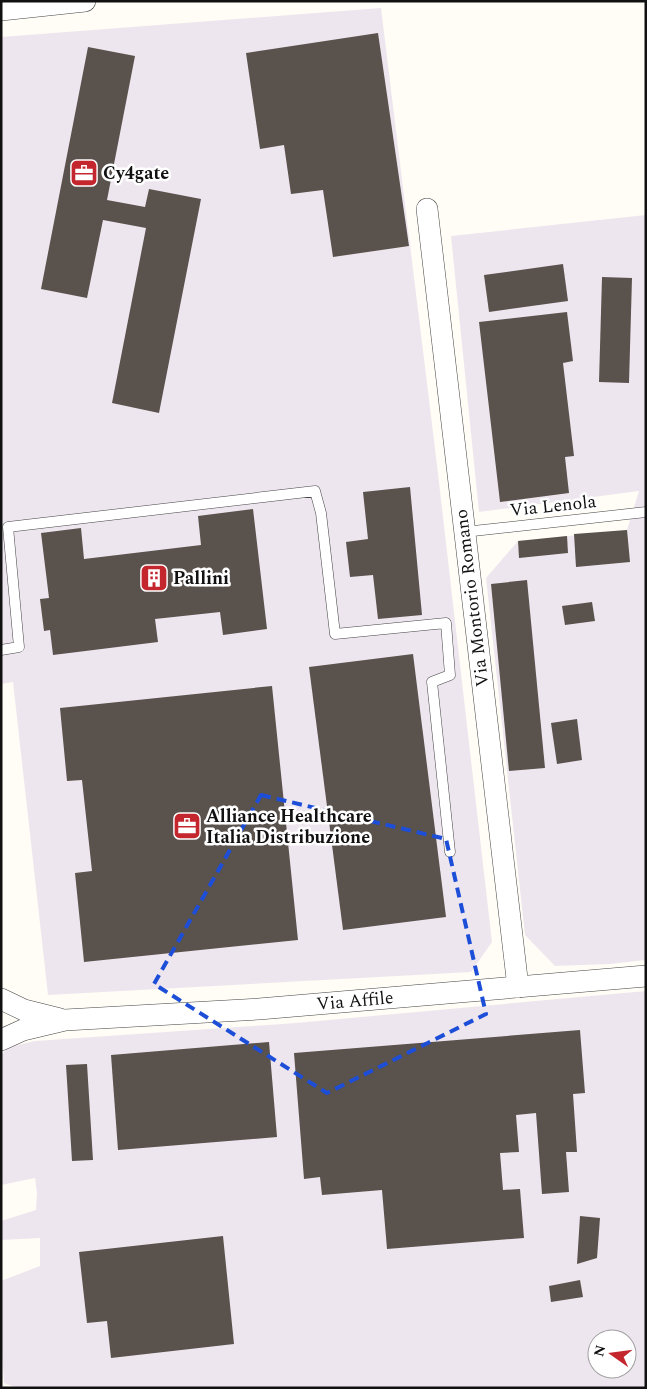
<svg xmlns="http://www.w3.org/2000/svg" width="647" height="1389" font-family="Spectral,serif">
<rect width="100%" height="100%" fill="#fffdf5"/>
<g fill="#eee6ef" fill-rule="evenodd">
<polygon points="381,8 437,465 492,942 471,972 48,995 13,682 1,684 1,37"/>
<polygon points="646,215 646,960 610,964 555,966 525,935 486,578 518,541 627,530 639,491 479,512 451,236"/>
<path d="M646 991V1388H18L4 1383 1 1336V1281L40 1266V1238L1 1240V1221L36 1210 37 1193 35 1178 1 1185V1055L9 1047 35 1041 296 1023ZM597 1339H627V1369H597Z"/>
</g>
<g fill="#5a524d">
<polygon points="378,33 409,246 333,257 323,190 291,194 284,145 260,149 246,53"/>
<polygon points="88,47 135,56 107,200 145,207 149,189 201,199 159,413 112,403 146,228 103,220 87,298 41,289"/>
<polygon points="563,264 568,301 489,312 484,275"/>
<polygon points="602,277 632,278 629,383 599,382"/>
<polygon points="567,312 573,361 563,363 574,456 565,457 569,493 500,502 479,322"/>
<polygon points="410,487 422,615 378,619 373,575 350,577 346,542 368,539 363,492"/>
<polygon points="253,509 267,629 223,635 220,612 155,619 158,642 53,655 50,630 44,631 40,599 49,598 41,533 81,528 84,559 201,545 198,516"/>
<polygon points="627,530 630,562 576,567 574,534"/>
<polygon points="567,536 568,553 519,558 518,541"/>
<polygon points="527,580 545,768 509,771 491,584"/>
<polygon points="592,602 595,621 565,625 562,606"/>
<polygon points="413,654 446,917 343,930 309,667"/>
<polygon points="272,686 298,940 84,962 75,873 92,871 82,780 67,781 60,708"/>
<polygon points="577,719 582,760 557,764 551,723"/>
<polygon points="580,1030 585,1093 573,1094 577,1152 566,1152 569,1192 542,1194 536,1113 516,1115 519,1152 500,1153 503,1190 520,1189 524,1238 387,1249 382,1190 322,1195 320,1177 304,1179 294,1053"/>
<polygon points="269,1042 277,1137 118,1150 111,1055"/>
<polygon points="87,1064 93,1160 72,1161 66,1065"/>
<polygon points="580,1216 600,1218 597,1258 577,1264"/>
<polygon points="223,1236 234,1344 111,1358 107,1321 87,1323 79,1252"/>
<polygon points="580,1280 583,1297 551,1302 549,1286"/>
</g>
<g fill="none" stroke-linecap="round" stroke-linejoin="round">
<defs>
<g id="service">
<polyline points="464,532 646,512"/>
<polyline points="1,650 19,647 8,527 315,491 321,513 335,634 446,623 450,675 432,682 450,852"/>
</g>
<g id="minor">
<polyline points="1,10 85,1"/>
<polyline points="427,209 518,987"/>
<polyline points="1,999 24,1010 60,1019"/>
<polyline points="1,1040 23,1030 65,1020 259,1009 646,976"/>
</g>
</defs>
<use href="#service" stroke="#444" stroke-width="11"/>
<use href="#minor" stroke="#444" stroke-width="22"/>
<use href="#service" stroke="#fff" stroke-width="10"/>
<use href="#minor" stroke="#fff" stroke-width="21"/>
</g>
<path fill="none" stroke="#1d4ed8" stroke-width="4" stroke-dasharray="10 6" stroke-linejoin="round" d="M261 795 446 839 486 1014 327 1093 154 984Z"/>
<defs>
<symbol id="office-square" viewBox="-11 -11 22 22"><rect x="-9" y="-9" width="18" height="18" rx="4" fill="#c4262e" stroke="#fff"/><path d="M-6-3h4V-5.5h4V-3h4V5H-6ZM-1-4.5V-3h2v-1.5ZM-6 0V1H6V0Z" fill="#fff"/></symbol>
<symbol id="building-square" viewBox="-11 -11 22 22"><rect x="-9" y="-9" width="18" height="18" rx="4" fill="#c4262e" stroke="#fff"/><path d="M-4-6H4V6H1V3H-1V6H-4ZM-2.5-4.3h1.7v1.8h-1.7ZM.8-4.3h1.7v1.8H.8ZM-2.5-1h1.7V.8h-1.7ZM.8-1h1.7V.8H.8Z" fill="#fff"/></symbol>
</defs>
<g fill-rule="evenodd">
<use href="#office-square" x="68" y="157" width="32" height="32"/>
<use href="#building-square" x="138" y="562" width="32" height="32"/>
<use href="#office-square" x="171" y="810" width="32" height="32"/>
</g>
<g text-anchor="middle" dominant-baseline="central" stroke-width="5" stroke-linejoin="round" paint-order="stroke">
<g font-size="18" font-weight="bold" fill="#111" stroke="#fff" text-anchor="start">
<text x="103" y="173">Cy4gate</text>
<text x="173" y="578">Pallini</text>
<text x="206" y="816">Alliance Healthcare<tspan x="206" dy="21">Italia Distribuzione</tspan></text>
</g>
<g font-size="18" fill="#111" stroke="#fff">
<text transform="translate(553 506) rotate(-6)">Via Lenola</text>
<text transform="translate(472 598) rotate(-97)">Via Montorio Romano</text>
<text transform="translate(355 1001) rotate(-5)">Via Affile</text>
</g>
</g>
<rect width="647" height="1389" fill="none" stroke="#111111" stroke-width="5"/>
<g transform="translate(612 1354) rotate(284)"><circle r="24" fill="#ffffff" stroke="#a0a0a0"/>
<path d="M0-4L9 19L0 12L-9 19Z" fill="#c4262e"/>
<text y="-8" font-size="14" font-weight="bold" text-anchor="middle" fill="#111111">N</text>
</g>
</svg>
